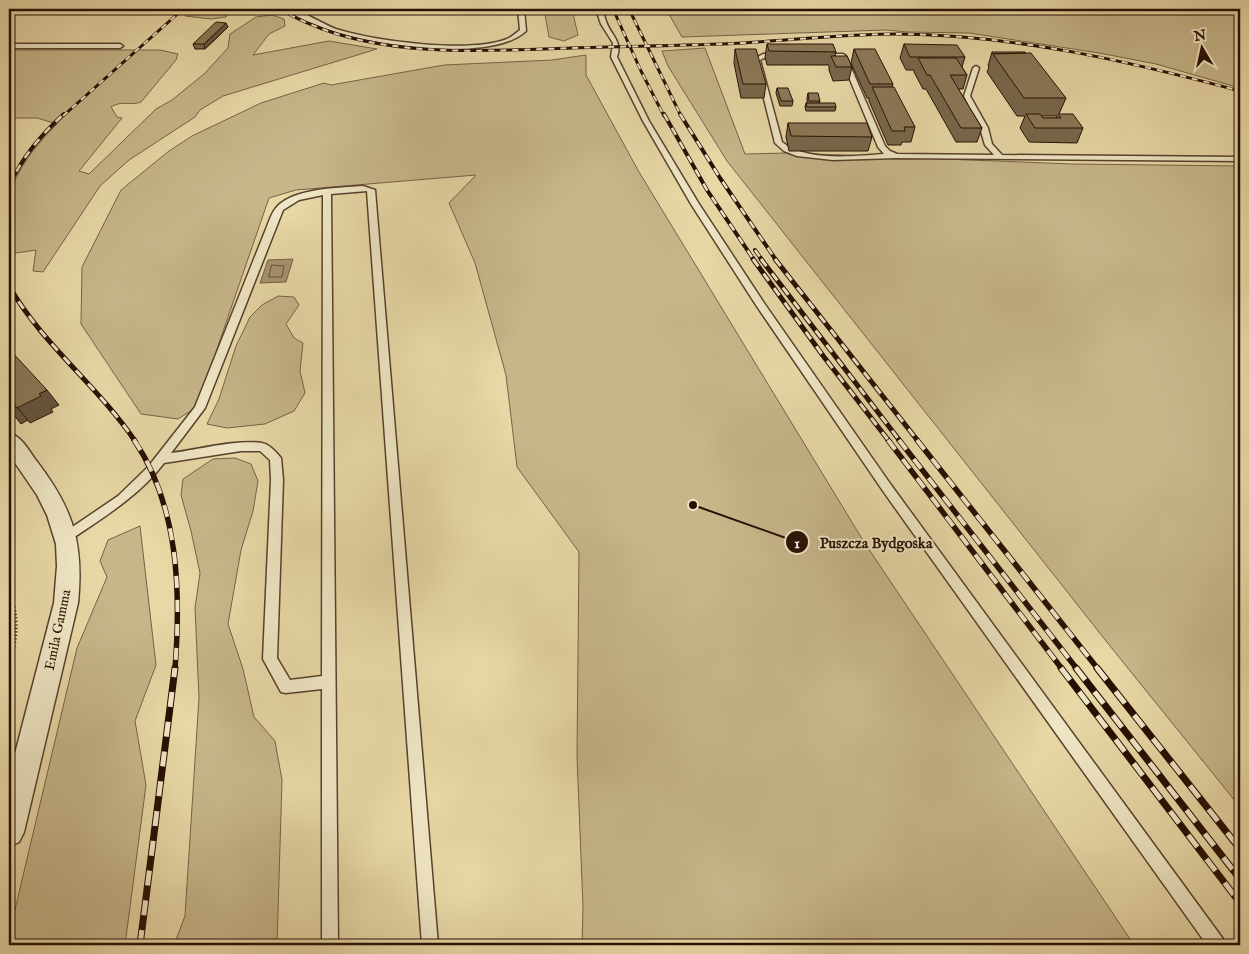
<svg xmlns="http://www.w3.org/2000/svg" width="1249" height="954" font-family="'IM FELL English',serif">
<rect width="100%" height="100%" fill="#e7d8a6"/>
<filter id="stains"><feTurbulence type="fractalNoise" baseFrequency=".004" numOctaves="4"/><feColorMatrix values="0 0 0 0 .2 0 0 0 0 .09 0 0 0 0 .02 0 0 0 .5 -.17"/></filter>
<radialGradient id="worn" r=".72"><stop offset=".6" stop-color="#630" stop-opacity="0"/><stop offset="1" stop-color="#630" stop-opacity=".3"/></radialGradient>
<g fill="#c6b68a" stroke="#766246">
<polygon points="190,9 231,9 226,17 211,19 185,16"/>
<polygon points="544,9 572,9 578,35 564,41 549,37"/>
<polygon points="666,9 1022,9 1024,11 1146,12 1144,9 1240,9 1240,88 1156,64 1099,53 969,33 907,32 886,30 682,37"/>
<path d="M272 15 284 19 285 26 269 34 253 55 329 41 377 49 223 96 200 110 195 117 129 160 100 186 43 272 33 271 36 250 9 254C9 236 6 216 9 199 15 170 37 144 57 124L37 118H9V50H160L178 54 176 60 141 102C131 106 121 100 111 107L117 117 122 118 79 171 89 174 156 109 172 100 204 74 228 48 230 34 256 17Z"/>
<polygon points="705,48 745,154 788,153 1073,164 1240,166 1240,807 1110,646 727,161 668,66 662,51"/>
<polygon points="586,55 586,75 639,172 864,542 1134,945 582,945 583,907 577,756 579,552 517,467 506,375 475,263 449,203 476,175 296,190 269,198 197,407 178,419 141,414 81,324 82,267 121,190 169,151 192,136 261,103 324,83 331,85 444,65 552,60"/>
<polygon points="278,296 294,297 299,305 286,324 294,338 303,343 300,371 305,393 294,411 265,424 227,428 207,424 219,399 236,346 250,317 262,305"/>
<polygon points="235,458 251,464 258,481 253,511 241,550 228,624 243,669 254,717 275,741 282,780 277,945 174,945 185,916 199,698 195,608 200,573 191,531 181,495 183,479 213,459"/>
<polygon points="140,526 156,665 135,721 146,785 125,945 9,945 9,935 77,648 107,577 100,561 108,540"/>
</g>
<polygon fill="#a6946f" stroke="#735f44" points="293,259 286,282 260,283 268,260"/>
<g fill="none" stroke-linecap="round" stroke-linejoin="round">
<polygon stroke="#665239" stroke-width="1" points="272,265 284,266 282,277 269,277"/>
<defs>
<g id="service">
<path d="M286 9C299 8 322 24 336 29 374 41 470 54 507 39 512 37 516 33 520 30L518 9H524L526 31C487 68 326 42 286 9Z"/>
<path d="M596 9H602C604 14 605 19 607 24 613 37 622 42 617 57L649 121 699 204 764 303 891 485 1223 939 1225 945H1207L883 491 756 305 691 204 643 121 611 57 613 43 601 24Z"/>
<polygon points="9,44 120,44 123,46 120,48 9,48"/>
<path d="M780 54 782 55V57L764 58 760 60 782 142C806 162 855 156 884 154L878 147 841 58H821L818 56 821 54H843L846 56 885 146 890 151 897 154 994 155 985 145 980 128 964 96 973 68 976 66 979 68 970 96 988 128 992 144 1002 155 1240 157V161L896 158 833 160 797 156 784 151 775 143 754 59 763 54Z"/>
<path d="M363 186 375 190 438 945H422L367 191 331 194 338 945H322V689L286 693 281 692 263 659 271 480 270 460 260 451H241L164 463C139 496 104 517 70 540L66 542 62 540 60 537 62 534 118 496 148 467 195 407 266 229C269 222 271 214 276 208 292 188 339 188 363 186ZM323 195 322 676 290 680 277 658 283 480 281 458C277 453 269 444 262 443 238 439 196 450 171 453L205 408 283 210 299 200Z"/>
</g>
<path id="minor" d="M9 433C21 436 28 449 35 459 73 508 84 542 78 603L24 832 19 842 9 847V777L54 603 57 566 56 544 47 515 37 495 9 454Z"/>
</defs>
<use href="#service" stroke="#57412c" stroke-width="3"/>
<use href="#minor" stroke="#57412c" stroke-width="3"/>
<polyline stroke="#270f03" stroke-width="2" stroke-dasharray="0.5 1" stroke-linecap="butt" points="9,12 13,9"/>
<path stroke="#270f03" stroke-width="3" stroke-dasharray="1 2.5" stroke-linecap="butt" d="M9 594C21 618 16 642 9 667"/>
<use href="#service" fill="#efe6c5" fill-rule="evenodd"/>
<use href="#minor" fill="#efe6c5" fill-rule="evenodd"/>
<defs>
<g id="rail-far4">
<path d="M279 9C289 14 299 20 310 24 388 58 487 51 571 48 628 46 685 46 742 43 794 40 846 34 898 34 1015 35 1128 61 1240 91"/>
<polyline points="613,9 641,71 664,116"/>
<polyline points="629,9 681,116"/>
<polyline points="63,116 183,9"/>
</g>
<g id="rail-far3">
<polyline points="664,114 707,190 754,260"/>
<polyline points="680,114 720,178 776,260"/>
<path d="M9 186C23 156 40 136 64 114"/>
<polyline points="755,250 762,260"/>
</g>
<g id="rail-far2">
<polyline points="753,259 824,357 889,441"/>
<polyline points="761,259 900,441"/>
<polyline points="775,259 918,441"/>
<path d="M9 286C43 345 97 385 135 441"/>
</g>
<g id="rail-far1">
<path d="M134 440C179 506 181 592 175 669"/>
<polyline points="888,440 1062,669"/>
<polyline points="899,440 1077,669"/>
<polyline points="917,440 1098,669"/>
</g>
<g id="rail">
<polyline points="1061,668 1240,903"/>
<polyline points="1076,668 1240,879"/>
<polyline points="1097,668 1240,849"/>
<polyline points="140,945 175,668"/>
</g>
</defs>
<use href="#rail-far4" stroke="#270f03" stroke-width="3"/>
<use href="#rail-far3" stroke="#270f03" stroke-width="4"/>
<use href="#rail-far2" stroke="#270f03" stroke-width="5"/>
<use href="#rail-far1" stroke="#270f03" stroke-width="5.5"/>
<use href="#rail" stroke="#270f03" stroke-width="7"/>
<use href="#rail-far4" stroke="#efe6c5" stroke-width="2" stroke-dasharray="6" stroke-linecap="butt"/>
<use href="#rail-far3" stroke="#efe6c5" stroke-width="2.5" stroke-dasharray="8" stroke-linecap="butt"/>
<use href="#rail-far2" stroke="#efe6c5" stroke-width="3" stroke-dasharray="9" stroke-linecap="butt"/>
<use href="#rail-far1" stroke="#efe6c5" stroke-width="4" stroke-dasharray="12" stroke-linecap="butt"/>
<use href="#rail" stroke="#efe6c5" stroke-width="5" stroke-dasharray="15" stroke-linecap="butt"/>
</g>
<g fill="#78674c" stroke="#270f03" fill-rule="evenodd">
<polygon points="228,27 205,49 195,49 193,44"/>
<polygon points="767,44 836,52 835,56 852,67 849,80 833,81 829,70 829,65 767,65 765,57"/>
<polygon points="904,44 965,57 962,67 967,75 963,89 958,89 982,128 977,142 956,142 926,89 923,89 914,72 914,70 906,70 900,58"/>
<polygon points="735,49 766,84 764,98 741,98 734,63"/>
<polygon points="854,49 893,84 892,87 915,127 911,142 902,142 901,145 888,145 869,101 869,98 867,98 851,63"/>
<path d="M992 52 1066 98 1059 114 1083 128 1077 143 1029 142 1020 128 1025 116H1017L987 72 989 67 988 66ZM1042 116H1057L1056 118H1043Z"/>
<polygon points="777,88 793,101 792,106 780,106 776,93"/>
<polygon points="808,93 820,101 819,103 836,107 835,111 806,111 805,107 806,103 807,103 807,98"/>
<polygon points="788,123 872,137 868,151 789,151 786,137"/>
</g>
<g fill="#61543e" stroke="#270f03">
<polygon points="226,23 228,27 205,49 204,44"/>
<polygon points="47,390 59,405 51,409 53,412 30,423 17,408 39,394"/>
<polygon points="15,405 28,420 21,424 9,409 9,408"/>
</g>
<g fill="#8b7858" stroke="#270f03">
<polygon points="216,22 226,23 204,44 193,44"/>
<polygon points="767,44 833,44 836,52 769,51"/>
<polygon points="904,44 957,45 965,57 910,57"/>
<polygon points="735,49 756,49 766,84 743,84"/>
<polygon points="854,49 875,49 893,84 870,84"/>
<polygon points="992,52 1025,52 1026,53 993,54"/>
<polygon points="1031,53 1066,98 1024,98 993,54"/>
<polygon points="831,56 847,56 852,67 836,67"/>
<polygon points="918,58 956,58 967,75 950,75 982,128 961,128 930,75 927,75"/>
<polygon points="872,87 894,87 915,127 904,127 905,131 892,131"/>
<polygon points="777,88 788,88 793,101 781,101"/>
<polygon points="808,93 818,93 820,101 809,101"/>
<polygon points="806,103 835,103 836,107 807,107"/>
<polygon points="1026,114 1040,114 1043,118 1061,118 1058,114 1073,114 1083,128 1035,128"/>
<polygon points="788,123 867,123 872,137 791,136"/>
<polygon points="11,351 47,390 39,394 41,396 17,408 15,405 9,408 9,352"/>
</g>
<g text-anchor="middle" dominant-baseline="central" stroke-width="4" stroke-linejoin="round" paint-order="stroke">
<g font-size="14" fill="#270f03" stroke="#efe6c5">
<text transform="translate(58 630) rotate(-78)">Emila Gamma</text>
</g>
</g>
<path fill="none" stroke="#270f03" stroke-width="2" d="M693 505L797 542"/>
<g fill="#270f03" stroke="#efe6c5" stroke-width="2">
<circle cx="693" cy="505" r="5"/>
<circle cx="797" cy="542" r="12"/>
</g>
<g font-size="15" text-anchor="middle" font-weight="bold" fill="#fff">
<text x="797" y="548">1</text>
</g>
<g font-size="15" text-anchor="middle" font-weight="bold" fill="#270f03" stroke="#efe6c5" stroke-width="4" stroke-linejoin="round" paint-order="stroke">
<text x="876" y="548">Puszcza Bydgoska</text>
</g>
<rect width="1249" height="954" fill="none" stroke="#e7d8a6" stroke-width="30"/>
<rect x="10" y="10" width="1229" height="934" fill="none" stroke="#270f03" stroke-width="2.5"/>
<rect x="15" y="15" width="1219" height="924" fill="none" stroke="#270f03"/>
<g transform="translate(1202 48) rotate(351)" stroke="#efe6c5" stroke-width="4" paint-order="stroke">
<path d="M0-4L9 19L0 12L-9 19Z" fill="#270f03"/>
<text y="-8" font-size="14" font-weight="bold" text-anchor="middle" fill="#270f03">N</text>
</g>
<rect width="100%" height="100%" filter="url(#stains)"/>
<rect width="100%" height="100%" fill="url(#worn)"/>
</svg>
